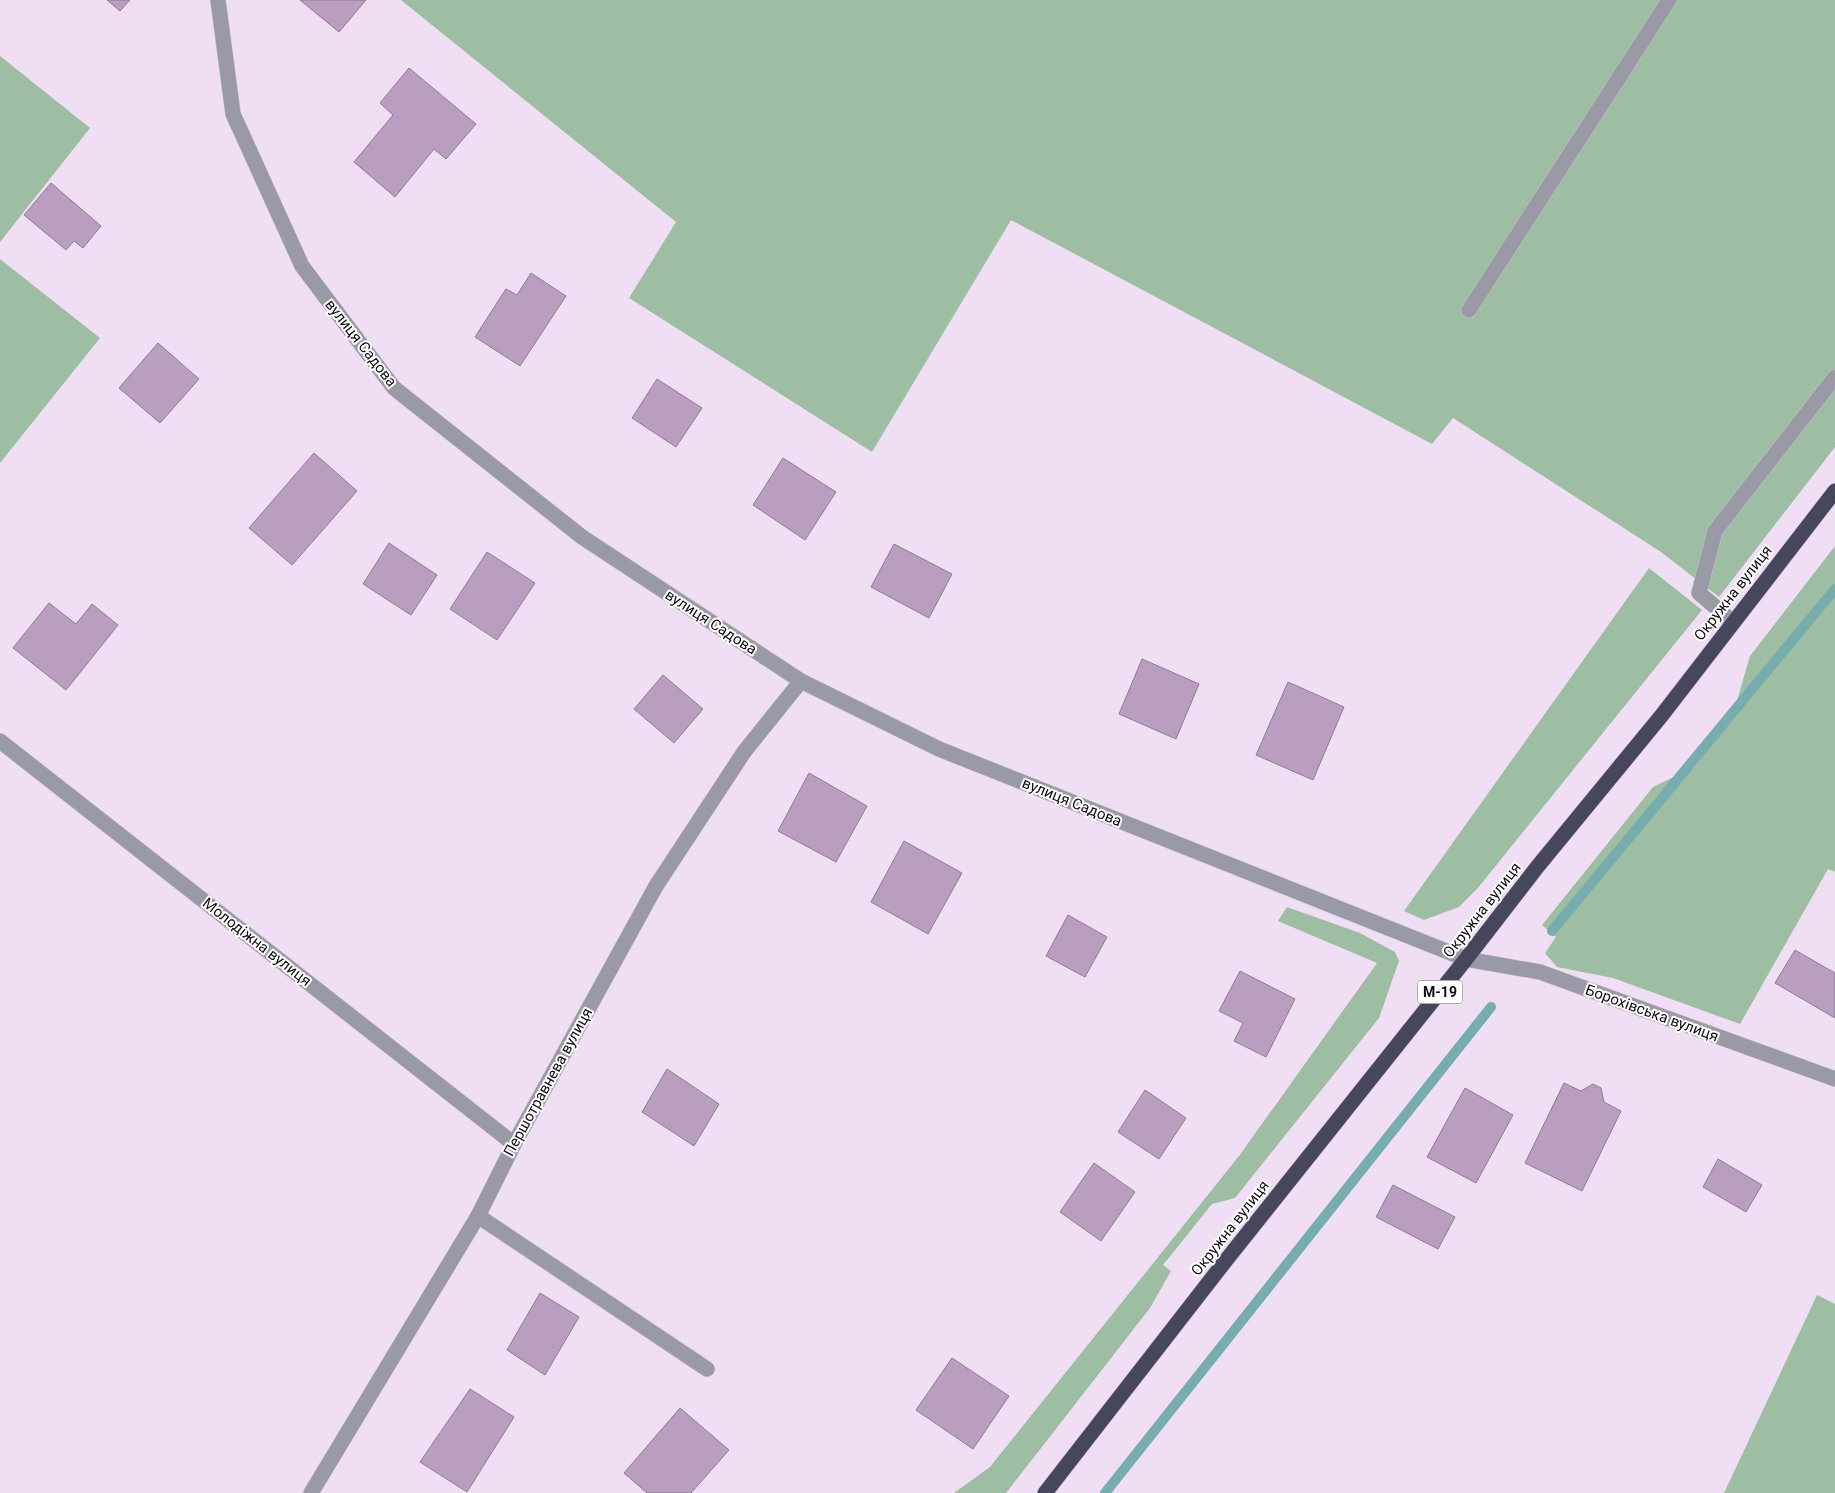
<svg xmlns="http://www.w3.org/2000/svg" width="1835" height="1493" font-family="Roboto,sans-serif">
<rect width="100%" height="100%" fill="#f0def4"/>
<g fill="#9dbea3">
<polygon points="401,0 1835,0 1835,447 1719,597 1661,552 1453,418 1432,444 1011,220 872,452 629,298 676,222"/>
<polygon points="0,56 90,128 0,242"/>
<polygon points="0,259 100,338 0,463"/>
<polygon points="1835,546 1835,872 1828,869 1740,1024 1613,978 1557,967 1545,953 1556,937 1542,925 1653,787 1694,767 1732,718 1750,656"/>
<polygon points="1649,568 1702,610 1477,889 1459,907 1424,920 1404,911"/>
<polygon points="1287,907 1360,933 1395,952 1399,961 1379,1018 1235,1198 1212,1204 1163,1265 1171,1271 1150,1308 1006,1493 954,1493 990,1467 1239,1156 1377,963 1278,921"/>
<polygon points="1817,1295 1835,1304 1835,1493 1724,1493"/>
</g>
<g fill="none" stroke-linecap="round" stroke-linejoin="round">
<g stroke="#78adad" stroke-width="10">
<polyline points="1552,931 1835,589"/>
<polyline points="1105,1493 1491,1007"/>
</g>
</g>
<g fill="#b99ec0" stroke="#8d7d91">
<polygon points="107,0 130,0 120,11"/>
<polygon points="300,0 366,0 339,32"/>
<polygon points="409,68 476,124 446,159 434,149 395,197 354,162 393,115 380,103"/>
<polygon points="51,183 101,226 83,248 74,241 66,250 24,215"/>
<polygon points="531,273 566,296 520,366 475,337 506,289 517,295"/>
<polygon points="158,343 199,379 160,423 119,388"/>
<polygon points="657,379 702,408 676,447 632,418"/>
<polygon points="314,453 357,491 292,565 249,528"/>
<polygon points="783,458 836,492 805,540 753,505"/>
<polygon points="389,543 437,575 411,615 363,584"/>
<polygon points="894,544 952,574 929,618 871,587"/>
<polygon points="487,552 535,583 497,640 450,609"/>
<polygon points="49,603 76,624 92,604 118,625 66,690 13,648"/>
<polygon points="1142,659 1199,684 1176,739 1119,714"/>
<polygon points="663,675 703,709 674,743 634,709"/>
<polygon points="1288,682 1344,707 1313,780 1256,755"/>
<polygon points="809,773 867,806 836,862 778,831"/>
<polygon points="904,841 962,873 928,934 871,902"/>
<polygon points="1068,915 1107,937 1085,977 1046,956"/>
<polygon points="1795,950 1835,973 1835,1018 1775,983"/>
<polygon points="1240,971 1295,999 1266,1057 1234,1041 1243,1023 1219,1011"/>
<polygon points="667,1069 719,1104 694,1146 642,1112"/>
<polygon points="1564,1083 1581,1091 1593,1084 1601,1088 1604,1102 1621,1111 1582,1191 1525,1163"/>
<polygon points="1465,1088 1513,1115 1476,1183 1427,1157"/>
<polygon points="1145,1090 1186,1118 1159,1159 1118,1132"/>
<polygon points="1718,1159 1762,1185 1746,1212 1703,1187"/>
<polygon points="1094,1163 1135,1192 1101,1241 1060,1212"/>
<polygon points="1393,1185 1455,1217 1438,1249 1376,1217"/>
<polygon points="540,1293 579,1317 545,1375 507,1350"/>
<polygon points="952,1358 1009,1396 973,1449 916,1410"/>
<polygon points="470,1389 514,1417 467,1492 420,1462"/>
<polygon points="680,1408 729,1450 691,1493 647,1493 624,1473"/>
</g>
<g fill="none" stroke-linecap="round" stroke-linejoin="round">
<defs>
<g id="lane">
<polyline points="1469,310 1669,0"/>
<polyline points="1733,622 1699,593 1715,531 1835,377"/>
<polyline points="478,1216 707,1369"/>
</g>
<g id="street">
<polyline points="218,0 233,114 302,266 394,388 582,537 801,681 939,749 1466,959 1540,972 1835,1079"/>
<polyline points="0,741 514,1144"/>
<polyline points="311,1493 478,1216 514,1144 656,886 744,752 801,681"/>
</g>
<polyline id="highway" points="1045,1493 1223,1264 1466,959 1538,866 1662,715 1835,491"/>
</defs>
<use href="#lane" stroke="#ccbcd0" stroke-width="16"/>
<use href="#street" stroke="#ccbcd0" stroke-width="16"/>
<use href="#highway" stroke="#ccbcd0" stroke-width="16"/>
<use href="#lane" stroke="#999aa5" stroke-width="15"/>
<use href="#street" stroke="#999aa5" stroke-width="15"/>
<use href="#highway" stroke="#46475c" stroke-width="15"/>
</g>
<g text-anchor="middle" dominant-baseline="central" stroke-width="4" stroke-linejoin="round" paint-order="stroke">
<rect fill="#fff" stroke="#585459" stroke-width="1" x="1417.5" y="980.5" width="45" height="23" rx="4"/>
<g font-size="14" font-weight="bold" fill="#110b12">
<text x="1440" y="992">М-19</text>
</g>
<g font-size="15" fill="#110b12" stroke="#fff">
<text transform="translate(361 343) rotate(52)">вулиця Садова</text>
<text transform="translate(1733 593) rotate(-52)">Окружна вулиця</text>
<text transform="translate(711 622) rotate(33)">вулиця Садова</text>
<text transform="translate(1072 802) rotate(22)">вулиця Садова</text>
<text transform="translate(1482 910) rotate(-52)">Окружна вулиця</text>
<text transform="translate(257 942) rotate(38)">Молодіжна вулиця</text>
<text transform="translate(1652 1013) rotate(20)">Борохівська вулиця</text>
<text transform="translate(548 1082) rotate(-61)">Першотравнева вулиця</text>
<text transform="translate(1230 1228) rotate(-52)">Окружна вулиця</text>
</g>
</g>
</svg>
